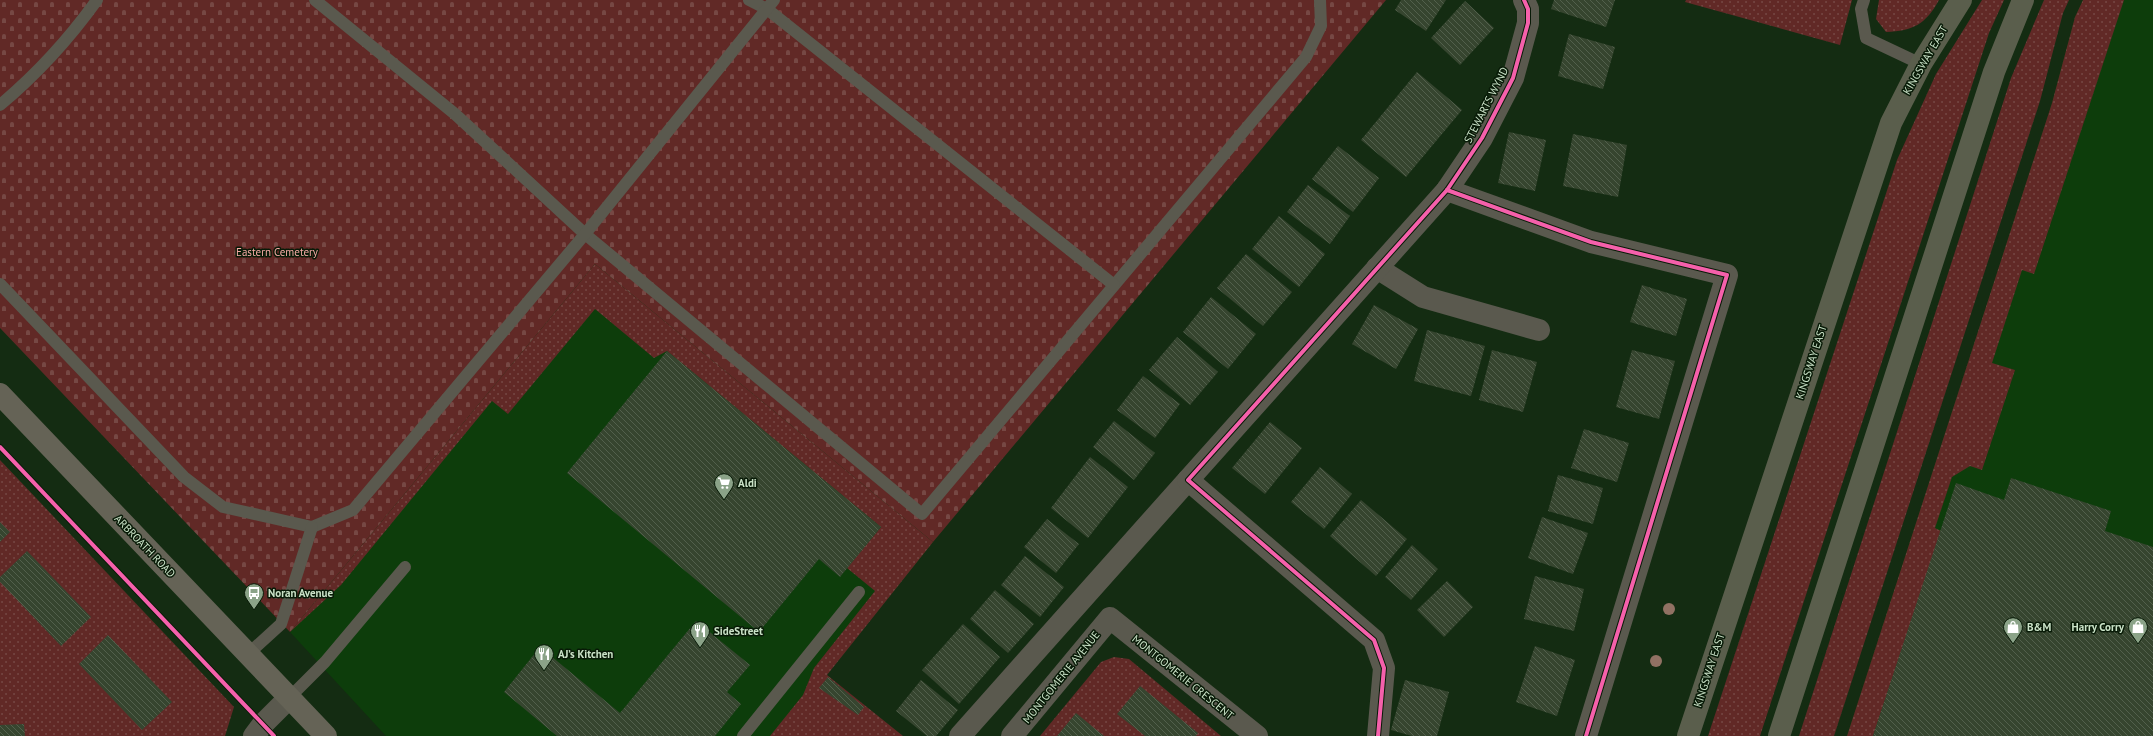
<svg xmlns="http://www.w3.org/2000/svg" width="2153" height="736" font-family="'PT Sans',sans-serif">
<defs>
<pattern id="grass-dots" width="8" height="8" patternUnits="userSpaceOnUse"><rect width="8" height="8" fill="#612926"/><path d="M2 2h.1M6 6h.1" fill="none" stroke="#764844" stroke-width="1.8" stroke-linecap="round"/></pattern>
<pattern id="cemetery-stones" width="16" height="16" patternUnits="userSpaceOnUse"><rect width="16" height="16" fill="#612926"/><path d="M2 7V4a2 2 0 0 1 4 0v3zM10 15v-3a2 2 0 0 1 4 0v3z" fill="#764844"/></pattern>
<pattern id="building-back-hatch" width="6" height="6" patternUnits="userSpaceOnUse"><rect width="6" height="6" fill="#36452f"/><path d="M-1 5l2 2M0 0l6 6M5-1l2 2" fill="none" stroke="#52604c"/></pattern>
</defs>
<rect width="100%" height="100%" fill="#142c12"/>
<g fill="#0d3d0b">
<polygon points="2083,0 2153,0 2153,736 1847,736 2052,103 2075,17"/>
<polygon points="595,264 933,542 777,736 386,736 290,632"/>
</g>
<g fill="url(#grass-dots)">
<polygon points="1686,0 1852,0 1840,45 1685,2"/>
<path d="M1879 0H1939C1926 24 1913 31 1886 32L1876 19Z"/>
<polygon points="1982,0 2004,0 1989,33 1760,736 1708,736 1897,160 1936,74"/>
<polygon points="2044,0 2069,0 2063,13 2040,101 1834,736 1799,736 2011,78"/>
<polygon points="2083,0 2124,0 2034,274 2022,270 1992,363 2015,370 1982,470 1970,466 1952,477 1935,528 1941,531 1873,736 1847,736 2052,103 2075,17"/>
<polygon points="595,264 933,542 827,675 903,736 770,736 803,695 814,668 875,591 847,568 881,527 667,351 654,358 595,309 508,414 492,401 341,585 290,632"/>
<polygon points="0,460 234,707 225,736 0,736"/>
<polygon points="1114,657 1129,659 1221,736 1040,736 1101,662"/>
</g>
<polygon fill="url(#cemetery-stones)" points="0,0 1386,0 933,542 595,264 290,632 0,328"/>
<g fill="url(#building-back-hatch)">
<polygon points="1401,0 1446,0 1426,31 1395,10"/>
<polygon points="1554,0 1615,0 1606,27 1551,9"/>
<polygon points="1465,1 1494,28 1460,65 1431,38"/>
<polygon points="1569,34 1615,47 1603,89 1558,76"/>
<polygon points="1417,72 1462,110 1406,177 1361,140"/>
<polygon points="1509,132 1546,140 1535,191 1498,183"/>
<polygon points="1573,134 1627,145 1618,197 1563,186"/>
<polygon points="1338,146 1379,178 1353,212 1312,179"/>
<polygon points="1308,185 1350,216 1330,244 1287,212"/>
<polygon points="1279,216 1325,254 1299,287 1252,249"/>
<polygon points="1246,254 1292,292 1263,326 1217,288"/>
<polygon points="1642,285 1687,299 1676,336 1630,322"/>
<polygon points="1211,297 1256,334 1228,369 1183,332"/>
<polygon points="1374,305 1418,329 1396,369 1352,344"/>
<polygon points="1427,330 1485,346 1471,396 1414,381"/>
<polygon points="1177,337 1218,372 1190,405 1149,370"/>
<polygon points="1492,350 1537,362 1523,412 1479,400"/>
<polygon points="1632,350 1675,361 1659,419 1616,407"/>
<polygon points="667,351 881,527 840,577 819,559 759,632 567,473"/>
<polygon points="1143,376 1180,404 1155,438 1117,410"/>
<polygon points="1114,421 1155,453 1134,480 1093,447"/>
<polygon points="1270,422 1302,448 1265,494 1232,468"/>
<polygon points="1584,429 1629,443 1617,482 1571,468"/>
<polygon points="1090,457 1128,487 1088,538 1051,508"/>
<polygon points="1320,467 1352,494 1324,529 1291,502"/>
<polygon points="1558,475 1603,488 1593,524 1548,511"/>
<polygon points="2011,478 2111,511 2105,531 2153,547 2153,736 1873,736 1956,483 2004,500"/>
<polygon points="1361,500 1407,539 1376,576 1330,536"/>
<polygon points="1542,517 1588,533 1573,574 1528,558"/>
<polygon points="1047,519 1079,544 1056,573 1024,547"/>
<polygon points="0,522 10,532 0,542"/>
<polygon points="1412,545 1438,569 1411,600 1385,577"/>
<polygon points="27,551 91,617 61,646 0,582 0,577"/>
<polygon points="1025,556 1064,587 1040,617 1001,585"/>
<polygon points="1535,576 1584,589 1574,631 1524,619"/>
<polygon points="1447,581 1473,607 1444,637 1417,610"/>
<polygon points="995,590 1034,624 1008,653 970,619"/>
<polygon points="696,621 750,665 727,692 741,704 715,736 557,736 504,692 540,647 620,713"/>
<polygon points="963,624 1000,657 959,704 922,670"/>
<polygon points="108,635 172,702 142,730 79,664"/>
<polygon points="1535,646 1575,660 1557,716 1516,702"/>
<polygon points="828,677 864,707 858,715 819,688"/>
<polygon points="921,680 958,710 936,736 927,736 896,711"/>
<polygon points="1405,680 1449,692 1437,736 1412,736 1391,730"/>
<polygon points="1140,686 1198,733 1196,736 1145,736 1117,714"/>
<polygon points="1076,713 1104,736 1057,736"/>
<polygon points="24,724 25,736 0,736 0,725"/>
</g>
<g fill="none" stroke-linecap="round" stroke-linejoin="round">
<g stroke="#5a594e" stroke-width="12">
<polyline points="315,0 455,114 585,234 922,514 1306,57 1321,26 1320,0"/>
<polyline points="749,0 767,9 1114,285"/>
<polyline points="1864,0 1861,9 1866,38 1921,64"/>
<path d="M0 105C37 74 69 39 97 0"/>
<polyline points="0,284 184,477 223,507 312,527 353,510 585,234 774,0"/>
<polyline points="248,654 281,624 312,527"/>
<polyline points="289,698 325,662 405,567"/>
<polyline points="743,736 859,592"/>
</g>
<g stroke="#5a594e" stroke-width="22">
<polyline points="1447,190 1591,242 1727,275 1586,736"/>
<polyline points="1377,268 1423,297 1539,330"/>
<polyline points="254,736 263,724 289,698"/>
<polyline points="960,736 1188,480"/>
<polyline points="1012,736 1110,618 1257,736"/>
<polyline points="1378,736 1384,668 1374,640 1188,480 1447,190 1482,138 1513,78 1528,23 1528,9 1524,0"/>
</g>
<polyline stroke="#656356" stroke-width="22" points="0,394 326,736"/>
<g stroke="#5a5e4c" stroke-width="22">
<polyline points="1688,736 1891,123 1921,64 1961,0"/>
<polyline points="1779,736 1994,72 2023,0"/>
</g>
<defs>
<g id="cycleway">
<polyline points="1447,190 1591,242 1727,275 1586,736"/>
<polyline points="0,447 274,736"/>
<polyline points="1378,736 1384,668 1374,640 1188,480 1447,190 1482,138 1513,78 1528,23 1528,9 1524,0"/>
</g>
</defs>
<use href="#cycleway" stroke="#081a07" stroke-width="6"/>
<use href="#cycleway" stroke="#f560ab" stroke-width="4"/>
</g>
<g fill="#917163">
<circle cx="1669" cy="609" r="6"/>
<circle cx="1656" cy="661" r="6"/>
</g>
<defs>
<symbol id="supermarket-pin" viewBox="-11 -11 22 30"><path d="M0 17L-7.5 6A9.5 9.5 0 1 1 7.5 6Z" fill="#8ba388" stroke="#081a07"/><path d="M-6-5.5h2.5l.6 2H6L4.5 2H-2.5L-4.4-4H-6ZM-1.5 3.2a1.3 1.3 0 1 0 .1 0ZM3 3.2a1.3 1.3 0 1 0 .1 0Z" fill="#fff"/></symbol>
<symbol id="bus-pin" viewBox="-11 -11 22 30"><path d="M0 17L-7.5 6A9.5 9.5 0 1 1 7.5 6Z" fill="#8ba388" stroke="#081a07"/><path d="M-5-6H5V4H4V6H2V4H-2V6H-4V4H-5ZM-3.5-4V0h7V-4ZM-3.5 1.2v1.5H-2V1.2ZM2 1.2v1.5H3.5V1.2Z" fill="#fff"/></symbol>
<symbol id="shop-pin" viewBox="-11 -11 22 30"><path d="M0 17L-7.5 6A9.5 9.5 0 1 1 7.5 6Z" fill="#8ba388" stroke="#081a07"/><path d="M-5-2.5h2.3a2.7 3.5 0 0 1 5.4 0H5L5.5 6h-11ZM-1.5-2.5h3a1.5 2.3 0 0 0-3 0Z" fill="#fff"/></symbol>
<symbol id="restaurant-pin" viewBox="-11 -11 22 30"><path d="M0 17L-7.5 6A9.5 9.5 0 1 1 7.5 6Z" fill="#8ba388" stroke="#081a07"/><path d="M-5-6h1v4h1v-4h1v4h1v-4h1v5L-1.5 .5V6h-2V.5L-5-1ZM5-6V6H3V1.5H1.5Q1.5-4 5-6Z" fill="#fff"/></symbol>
</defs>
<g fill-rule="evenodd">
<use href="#supermarket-pin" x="713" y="472" width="22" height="30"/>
<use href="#bus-pin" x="243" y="582" width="22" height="30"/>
<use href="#shop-pin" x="2002" y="616" width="22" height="30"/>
<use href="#shop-pin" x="2127" y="616" width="22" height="30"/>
<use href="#restaurant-pin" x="689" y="620" width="22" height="30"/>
<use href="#restaurant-pin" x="533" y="643" width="22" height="30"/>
</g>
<g text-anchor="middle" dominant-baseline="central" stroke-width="3" stroke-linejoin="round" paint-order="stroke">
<g font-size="11" fill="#cbe3c8" stroke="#081a07">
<text transform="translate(1925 60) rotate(-60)">KINGSWAY EAST</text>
<text transform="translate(1486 105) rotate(-63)">STEWARTS WYND</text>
<text transform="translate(1811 362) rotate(-72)">KINGSWAY EAST</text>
<text transform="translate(145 546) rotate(46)">ARBROATH ROAD</text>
<text transform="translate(1709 670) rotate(-72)">KINGSWAY EAST</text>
<text transform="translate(1061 677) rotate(-51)">MONTGOMERIE AVENUE</text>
<text transform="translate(1183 677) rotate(39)">MONTGOMERIE CRESCENT</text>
</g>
<g font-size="11" fill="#f7aaa6" stroke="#081a07">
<text x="277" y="252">Eastern Cemetery</text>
</g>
<g font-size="11" font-weight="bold" fill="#cbe3c8" stroke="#081a07" text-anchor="start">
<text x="738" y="483">Aldi</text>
<text x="268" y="593">Noran Avenue</text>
<text x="2027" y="627">B&amp;M</text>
<text x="2124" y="627" text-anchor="end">Harry Corry</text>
<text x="714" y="631">SideStreet</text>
<text x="558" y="654">AJ’s Kitchen</text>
</g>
</g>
</svg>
